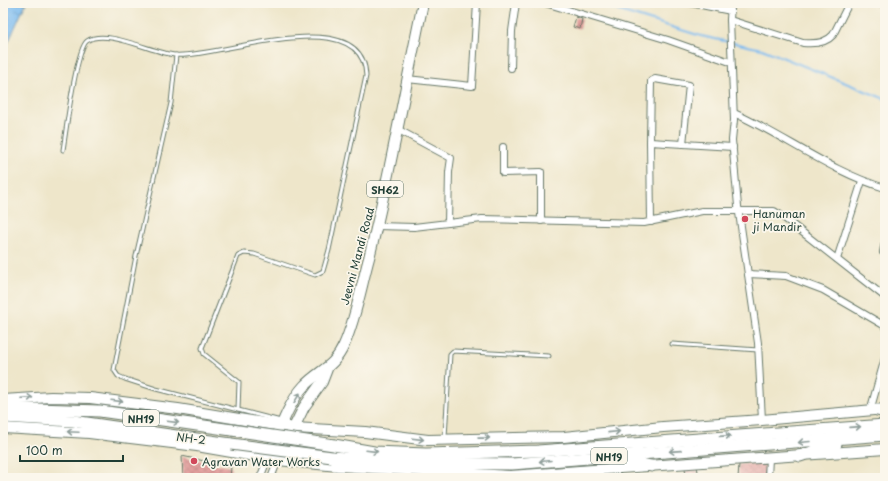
<svg xmlns="http://www.w3.org/2000/svg" width="888" height="481" font-family="'Playpen Sans',sans-serif">
<defs>
<pattern id="water-ripples" width="26" height="14" patternUnits="userSpaceOnUse"><rect width="26" height="14" fill="#7cbbf0"/><path d="M2 4q2-2 4 0t4 0M15 11q2-2 4 0t4 0" fill="none" stroke="#6599c3"/></pattern>
<pattern id="building-cross-hatch" width="8" height="8" patternUnits="userSpaceOnUse"><rect width="8" height="8" fill="#df8e8e"/><path d="M0 0l8 8M0 8l8-8" fill="none" stroke="#b47575"/></pattern>
</defs>
<rect width="100%" height="100%" fill="#fbf7ec"/>
<filter id="ink" filterUnits="userSpaceOnUse"><feTurbulence type="fractalNoise" baseFrequency=".025" numOctaves="2"/><feDisplacementMap in="SourceGraphic" scale="8" xChannelSelector="R" yChannelSelector="G"/><feConvolveMatrix kernelMatrix="1 2 1 2 8 2 1 2 1" color-interpolation-filters="sRGB"/></filter>
<filter id="wash" filterUnits="userSpaceOnUse"><feTurbulence type="fractalNoise" baseFrequency=".012" numOctaves="4" result="noise"/><feDisplacementMap in="SourceGraphic" scale="16" xChannelSelector="R" yChannelSelector="G"/><feGaussianBlur stdDeviation="0.9" result="paint"/><feColorMatrix in="noise" values="0 0 0 0 0 0 0 0 0 0 0 0 0 0 0 0 0 1.4 0 .05"/><feComposite in="paint" operator="in"/></filter>
<g filter="url(#wash)">
<rect width="100%" height="100%" fill="#eee6ca"/>
<polygon fill="url(#water-ripples)" stroke="#4e7c92" points="3,3 26,3 3,54"/>
<g fill="none" stroke-linecap="round" stroke-linejoin="round">
<polyline stroke="#7cbbf0" stroke-width="2" points="594,3 701,36 762,49 885,99"/>
</g>
<g id="blocks">
<g fill="url(#building-cross-hatch)">
<polygon points="576,17 582,19 580,29 573,27"/>
<polygon points="182,456 231,467 230,478 183,478"/>
<polygon points="766,463 764,478 738,478 739,464"/>
<polygon points="697,466 699,478 686,478 685,467"/>
</g>
</g>
</g>
<g filter="url(#ink)">
<use href="#blocks" fill-opacity="0" stroke="#677868" stroke-width="1"/>
<g fill="none" stroke-linecap="round" stroke-linejoin="round">
<defs>
<g id="service">
<polyline points="176,55 171,103 136,256 114,370 118,376 125,379 156,389 281,421"/>
<path d="M63 150C66 132 76 49 87 41 106 28 153 53 175 55 217 59 364 0 366 76L329 250 323 271 315 275 254 254 244 253 238 256 202 348 204 354 239 382 238 410"/>
<polyline points="672,344 758,350"/>
<polyline points="445,437 450,354 453,351 549,356"/>
</g>
<g id="minor">
<polyline points="545,3 668,40 730,62"/>
<polyline points="691,3 731,11"/>
<polyline points="731,3 730,20 734,120 732,140 738,206 758,343 762,420"/>
<polyline points="880,3 885,4"/>
<path d="M730 20 803 43C813 44 826 43 833 35L849 3"/>
<polyline points="511,68 512,31 516,3"/>
<polyline points="407,79 472,86 477,3"/>
<path d="M734 113C785 136 831 172 885 188"/>
<polyline points="397,129 451,158 449,172 448,223"/>
<polyline points="650,142 651,81 655,79 689,85 683,144"/>
<polyline points="503,147 503,173 541,172 541,221"/>
<polyline points="651,222 650,142 733,147"/>
<polyline points="377,226 414,227 482,219 644,223 702,211 774,211 779,214 885,297"/>
<polyline points="883,252 885,242"/>
<polyline points="837,259 862,181"/>
<polyline points="748,274 786,276 823,290 885,326"/>
<polyline points="870,411 885,358"/>
<polyline points="260,478 268,458"/>
<polyline points="271,478 278,460"/>
<polyline points="768,478 769,458"/>
</g>
<g id="primary">
<polyline points="3,400 51,397 90,398 178,409 294,428 365,432 428,440 564,437 663,427 762,420 885,409"/>
<polyline points="3,428 89,433 197,446 278,460 338,466 510,476 885,449"/>
<path d="M269 456C278 435 288 403 304 386 319 370 334 368 344 345 356 318 361 287 369 258 390 174 405 88 423 3"/>
<polyline points="279,458 304,407 322,382 327,369"/>
</g>
<g id="trunk">
<polyline points="3,408 100,411 232,430"/>
<polyline points="877,410 885,412"/>
<polyline points="3,417 73,421 231,444"/>
<polyline points="334,445 374,452 426,454 538,451 885,425"/>
<polyline points="800,456 836,444"/>
<polyline points="332,457 416,463 512,464 885,435"/>
<polyline points="619,459 651,466"/>
</g>
</defs>
<use href="#service" stroke="#677868" stroke-width="5"/>
<use href="#minor" stroke="#677868" stroke-width="8"/>
<use href="#primary" stroke="#677868" stroke-width="12"/>
<use href="#trunk" stroke="#677868" stroke-width="13"/>
<use href="#service" stroke="#fff" stroke-width="3"/>
<use href="#minor" stroke="#fff" stroke-width="6"/>
<use href="#primary" stroke="#fff" stroke-width="10"/>
<use href="#trunk" stroke="#fff" stroke-width="11"/>
<defs>
<g id="trunk-bridge">
<polyline points="232,430 334,445"/>
<polyline points="231,444 332,457"/>
</g>
</defs>
<use href="#trunk-bridge" stroke="#677868" stroke-width="13" stroke-linecap="butt"/>
<use href="#trunk-bridge" stroke="#fff" stroke-width="11"/>
</g>
<defs><path id="oneway-shaft" d="M-6 0H5M1.5-3L5.5 0L1.5 3" fill="none" stroke-width="1.6" stroke-linecap="round" stroke-linejoin="round"/></defs>
<g stroke="#8f9e9a">
<use href="#oneway-shaft" transform="translate(27 398) rotate(-4)"/>
<use href="#oneway-shaft" transform="translate(297 398) rotate(-58)"/>
<use href="#oneway-shaft" transform="translate(117 401) rotate(7)"/>
<use href="#oneway-shaft" transform="translate(173 422) rotate(7)"/>
<use href="#oneway-shaft" transform="translate(855 427) rotate(-4)"/>
<use href="#oneway-shaft" transform="translate(73 432) rotate(-177)"/>
<use href="#oneway-shaft" transform="translate(614 432) rotate(-6)"/>
<use href="#oneway-shaft" transform="translate(725 436) rotate(-4)"/>
<use href="#oneway-shaft" transform="translate(484 438) rotate(-1)"/>
<use href="#oneway-shaft" transform="translate(418 439) rotate(7)"/>
<use href="#oneway-shaft" transform="translate(804 442) rotate(175)"/>
<use href="#oneway-shaft" transform="translate(372 451) rotate(7)"/>
<use href="#oneway-shaft" transform="translate(675 451) rotate(176)"/>
<use href="#oneway-shaft" transform="translate(545 461) rotate(175)"/>
</g>
</g>
<g fill="#d1495b" stroke="#fbf7ec" stroke-width="1.5">
<circle cx="745" cy="219" r="4"/>
<circle cx="194" cy="461" r="4"/>
</g>
<g text-anchor="middle" dominant-baseline="central" stroke-width="3.5" stroke-linejoin="round" paint-order="stroke">
<g fill="#fbf7ec" stroke="#61756b" stroke-width="1">
<rect x="367" y="181" width="36" height="16" rx="3"/>
<rect x="123" y="410" width="36" height="16" rx="3"/>
<rect x="591" y="448" width="36" height="16" rx="3"/>
</g>
<g font-size="10" font-weight="bold" fill="#1f3d34">
<text x="385" y="189">SH62</text>
<text x="141" y="418">NH19</text>
<text x="609" y="456">NH19</text>
</g>
<g font-size="11" fill="#1f3d34" stroke="#fbf7ec" text-anchor="start">
<text x="753" y="213">Hanuman<tspan x="753" dy="13">ji Mandir</tspan></text>
<text x="202" y="461">Agravan Water Works</text>
</g>
<g font-size="11" fill="#1f3d34" stroke="#fbf7ec">
<text transform="translate(357 256) rotate(-75)">Jeevni Mandi Road</text>
<text transform="translate(191 438) rotate(7)">NH-2</text>
</g>
</g>
<rect width="888" height="481" fill="none" stroke="#fbf7ec" stroke-width="16"/>
<path d="M20 455v6h103v-6" fill="none" stroke="#1f3d34" stroke-width="2"/>
<text x="26" y="455" font-size="12" fill="#1f3d34" stroke="#fbf7ec" stroke-width="3" paint-order="stroke">100 m</text>
</svg>
